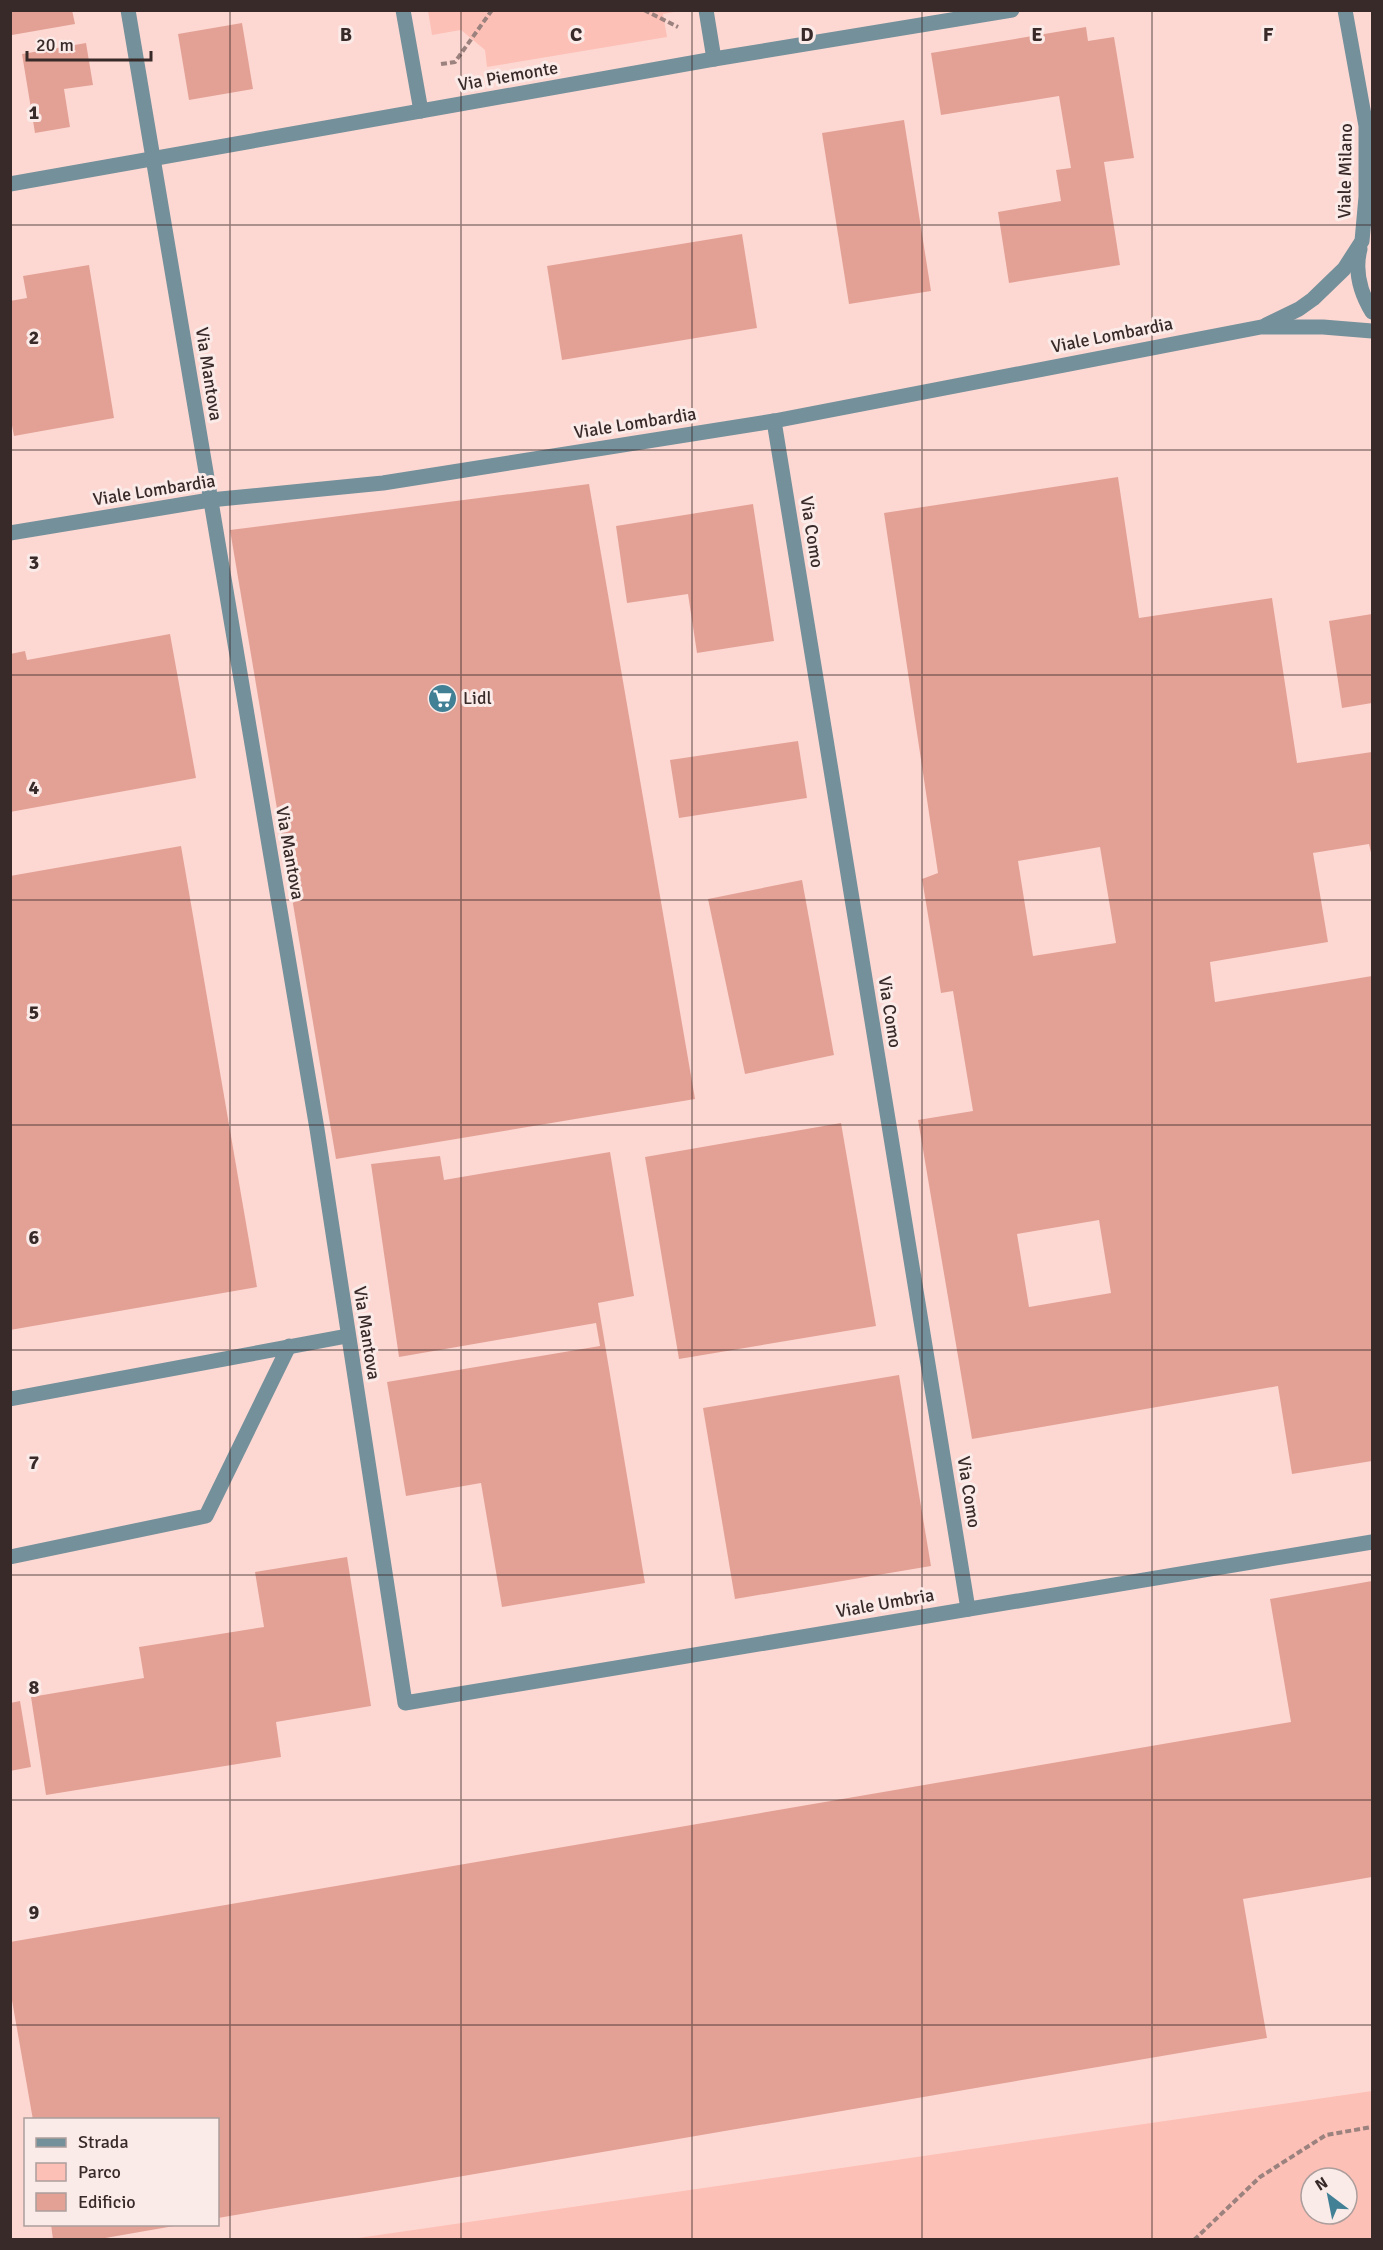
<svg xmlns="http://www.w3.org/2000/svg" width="1383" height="2250" font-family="Signika,sans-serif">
<rect width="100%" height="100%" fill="#fdd8d2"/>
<g fill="#fdc0b6" fill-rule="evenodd">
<polygon points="428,11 680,10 680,11 663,14 667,37 487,67 485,50 461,30 432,35"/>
<path d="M1372 2091V2239H351ZM1311 2178H1347V2214H1311Z"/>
</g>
<g fill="#e3a196" fill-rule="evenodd">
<polygon points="10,10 72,10 75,24 12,35"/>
<polygon points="242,23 253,89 189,100 178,34"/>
<polygon points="1086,27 1088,41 1114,37 1134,158 1104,162 1120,265 1009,283 998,212 1061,201 1056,170 1071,168 1059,96 941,115 931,53"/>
<polygon points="86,43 93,85 64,89 70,127 35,133 22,54"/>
<polygon points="904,120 931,291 849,304 822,133"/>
<polygon points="742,234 757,328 562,360 547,266"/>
<polygon points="89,265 114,418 14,436 10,415 10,301 27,298 23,276"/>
<path d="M1118 477 1139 618 1272 598 1297 763 1372 752V857L1369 844 1313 853 1328 942 1210 962 1215 1002 1372 976V1461L1292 1474 1278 1386 972 1439 918 1120 973 1111 953 991 941 993 922 879 938 873 884 513ZM1100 847 1116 943 1033 956 1018 861ZM1099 1220 1111 1293 1029 1307 1017 1234Z"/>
<polygon points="589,484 695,1099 336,1159 230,530"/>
<polygon points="753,504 774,641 697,653 688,594 627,603 616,526"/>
<polygon points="1372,614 1372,703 1342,708 1329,621"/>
<polygon points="170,634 196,778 10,812 10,654 25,651 27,660"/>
<polygon points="798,741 807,798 679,818 670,760"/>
<polygon points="181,846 257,1287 10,1330 10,876"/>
<polygon points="802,880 834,1055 745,1074 708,899"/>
<polygon points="841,1123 876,1326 679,1359 645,1157"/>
<polygon points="610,1152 634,1296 598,1303 645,1583 502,1607 481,1483 406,1496 387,1382 600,1346 596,1323 399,1357 371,1164 440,1156 444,1180"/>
<polygon points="899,1375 931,1566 735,1599 703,1408"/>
<polygon points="347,1557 371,1706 276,1722 281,1757 46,1795 31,1697 144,1678 139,1647 264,1627 255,1572"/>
<polygon points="1372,1581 1372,1877 1243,1899 1267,2038 218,2218 218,2120 33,2120 10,1989 10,1942 1291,1722 1270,1599"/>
<polygon points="20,1701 31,1767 10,1771 10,1703"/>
<polygon points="51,2224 174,2224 174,2226 94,2240 53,2240"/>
</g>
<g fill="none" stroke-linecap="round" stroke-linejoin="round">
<g stroke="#9b827e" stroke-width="4" stroke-dasharray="6 3" stroke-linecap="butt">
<polyline points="644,10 678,27"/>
<polyline points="441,64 455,62 492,10"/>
<polyline points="1194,2240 1260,2177 1326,2135 1372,2127"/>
</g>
<g stroke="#74909b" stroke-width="15">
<polyline points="128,10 317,1129 405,1703 1372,1542"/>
<polyline points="403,10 421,111"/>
<polyline points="706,10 714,59"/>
<polyline points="10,184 714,59 1012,10"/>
<path d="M1360 249C1354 272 1360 292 1372 312"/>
<polyline points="1266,325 1299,309 1313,299 1344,269 1362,241 1366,197 1366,126 1345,10"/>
<polyline points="774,421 968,1609"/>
<polyline points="10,533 210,500 383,483 774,421 1261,327 1323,327 1372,331"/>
<polyline points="10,1399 347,1336"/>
<polyline points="10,1557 206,1516 289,1346"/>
</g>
</g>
<path fill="none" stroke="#382a28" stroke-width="1.5" stroke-opacity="0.55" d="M230 10V2240M461 10V2240M692 10V2240M922 10V2240M1152 10V2240M10 225H1372M10 450H1372M10 675H1372M10 900H1372M10 1125H1372M10 1350H1372M10 1575H1372M10 1800H1372M10 2025H1372"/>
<defs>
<symbol id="supermarket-disc" viewBox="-11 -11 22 22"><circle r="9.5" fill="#428096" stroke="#faebe9"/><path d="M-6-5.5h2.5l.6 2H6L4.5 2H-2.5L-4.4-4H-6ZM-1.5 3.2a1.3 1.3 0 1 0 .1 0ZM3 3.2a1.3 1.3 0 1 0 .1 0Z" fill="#fff"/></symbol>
</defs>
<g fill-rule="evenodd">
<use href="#supermarket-disc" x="426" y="682" width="33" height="33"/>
</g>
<g text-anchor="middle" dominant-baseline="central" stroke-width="6" stroke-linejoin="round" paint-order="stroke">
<g font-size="18" fill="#382a28" stroke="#faebe9">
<text transform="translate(508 76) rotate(-10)">Via Piemonte</text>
<text transform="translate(1345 171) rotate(-89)">Viale Milano</text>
<text transform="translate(1112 335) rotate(-11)">Viale Lombardia</text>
<text transform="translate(209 374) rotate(81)">Via Mantova</text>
<text transform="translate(635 423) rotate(-9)">Viale Lombardia</text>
<text transform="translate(154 490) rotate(-9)">Viale Lombardia</text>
<text transform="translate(812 532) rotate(81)">Via Como</text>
<text transform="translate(290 853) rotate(80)">Via Mantova</text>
<text transform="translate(890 1012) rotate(81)">Via Como</text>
<text transform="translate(367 1333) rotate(81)">Via Mantova</text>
<text transform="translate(969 1492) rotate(81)">Via Como</text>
<text transform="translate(885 1603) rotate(-10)">Viale Umbria</text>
</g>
<g font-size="18" fill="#382a28" stroke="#faebe9" text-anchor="start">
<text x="463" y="698">Lidl</text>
</g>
</g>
<g font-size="20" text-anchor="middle" font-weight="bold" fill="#382a28" stroke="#faebe9" stroke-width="6" stroke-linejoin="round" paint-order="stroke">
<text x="346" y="41">B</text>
<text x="576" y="41">C</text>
<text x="807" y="41">D</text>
<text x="1037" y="41">E</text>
<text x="1268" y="41">F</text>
<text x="34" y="119">1</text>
<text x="34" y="344">2</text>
<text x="34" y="569">3</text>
<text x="34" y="794">4</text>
<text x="34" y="1019">5</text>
<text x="34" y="1244">6</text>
<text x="34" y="1469">7</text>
<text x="34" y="1694">8</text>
<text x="34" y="1919">9</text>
</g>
<rect width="1383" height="2250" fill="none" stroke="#382a28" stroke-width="24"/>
<rect x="24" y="2118" width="195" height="108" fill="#faebe9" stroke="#ac9e9c" stroke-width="1.5"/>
<rect x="36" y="2138" width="30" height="9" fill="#74909b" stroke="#ac9e9c" stroke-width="1.5"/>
<text x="78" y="2148" font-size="18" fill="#382a28">Strada</text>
<rect x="36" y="2163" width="30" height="18" fill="#fdc0b6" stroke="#ac9e9c" stroke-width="1.5"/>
<text x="78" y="2178" font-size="18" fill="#382a28">Parco</text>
<rect x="36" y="2193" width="30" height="18" fill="#e3a196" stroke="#ac9e9c" stroke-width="1.5"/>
<text x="78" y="2208" font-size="18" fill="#382a28">Edificio</text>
<g transform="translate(1329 2196) rotate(328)"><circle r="28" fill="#faebe9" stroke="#ac9e9c" stroke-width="1.5"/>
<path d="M0-4.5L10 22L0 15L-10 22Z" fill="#428096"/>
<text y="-9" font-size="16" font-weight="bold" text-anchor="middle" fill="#382a28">N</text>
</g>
<path d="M27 51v9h124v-9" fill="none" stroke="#382a28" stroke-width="3"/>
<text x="36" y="51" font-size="18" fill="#382a28" stroke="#faebe9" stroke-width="4.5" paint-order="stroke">20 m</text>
</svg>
